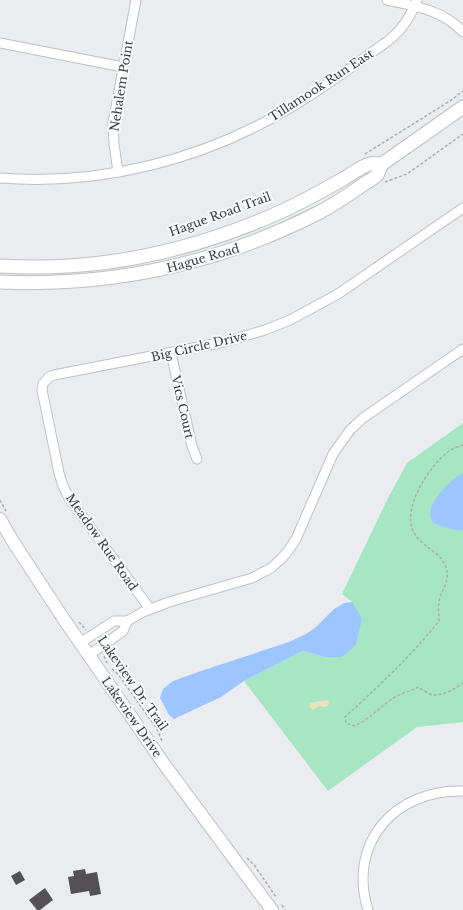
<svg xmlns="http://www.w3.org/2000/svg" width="463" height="910" font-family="'Libre Baskerville',serif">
<rect width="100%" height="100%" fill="#eaecf0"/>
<polygon fill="#a7e6c3" points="463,423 463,722 417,727 328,791 244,681 303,651 325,657 352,602 342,594 388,498 407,463"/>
<polygon fill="#ece3bd" points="328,700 329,704 326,707 319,706 313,710 309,706 310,703"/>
<g fill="#9dc5ff">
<path d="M463 473V530C456 531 451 529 445 527 441 526 436 525 433 522 421 508 451 478 463 473Z"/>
<polygon points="352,602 362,619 356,645 342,657 325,657 303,651 244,681 221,697 174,719 169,715 160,698 163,689 173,681 201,671 289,642 306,634 316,627 334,609 344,603"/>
</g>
<g fill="#545154">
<polygon points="85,869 86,874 97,872 101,894 90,896 89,891 71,894 68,877 74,876 73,871"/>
<polygon points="20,871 25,880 16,885 11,876"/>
<polygon points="45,888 53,900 40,910 37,910 29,900"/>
</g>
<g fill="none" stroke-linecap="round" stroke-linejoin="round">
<defs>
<g id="minor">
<path d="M387 0C415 6 443 10 463 32"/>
<polyline points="0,43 123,67"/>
<polyline points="118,172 114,144 113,123 136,0"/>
<path d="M0 178C100 186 202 160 288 109 323 89 355 64 388 41 403 29 410 17 417 0"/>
<polyline points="171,353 192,446 197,459"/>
<polyline points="150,609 69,498 63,486 59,473 42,390 43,384 49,377 54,375 224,342 265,330 290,320 338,294 463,208"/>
<polyline points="80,643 114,621 127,621 143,612 169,602 252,578 271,568 281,559 288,551 296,539 333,454 350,430 363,418 463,349"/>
<polyline points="89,655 123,631 127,621"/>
<path d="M368 910C347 843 395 789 463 791"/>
</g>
<polyline id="tertiary" points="0,519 12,540 63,618 164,764 272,910"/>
<g id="secondary">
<path d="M0 266C96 272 190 252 278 213 301 203 322 191 343 179 350 175 362 166 370 164 373 163 378 164 382 164"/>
<path d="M0 282C113 287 218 264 318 213 335 204 350 194 364 184 368 181 374 178 377 175 379 172 380 167 382 164L463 107"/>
</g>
</defs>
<use href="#minor" stroke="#bec0c4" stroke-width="11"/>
<use href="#tertiary" stroke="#bec0c4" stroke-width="14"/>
<use href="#secondary" stroke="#bec0c4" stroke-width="15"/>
<g stroke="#acadb0" stroke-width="1.5" stroke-dasharray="3 2" stroke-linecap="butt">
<polyline points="365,154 450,101 463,91"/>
<polyline points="385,182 407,174 463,134"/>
<path d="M463 445C459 447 453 448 449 451 430 465 402 507 413 531 420 546 440 551 446 567 451 582 441 589 439 602 438 608 439 615 439 621 411 656 378 687 345 717L346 723 354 726C371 719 380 706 395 697 402 693 411 691 418 687 422 689 428 694 433 695 442 696 455 689 463 683"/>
<polyline points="0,500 6,511"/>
<polyline points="79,622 86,630"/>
<polyline points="104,656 107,663"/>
<polyline points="112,669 118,674 157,729 162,741"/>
<polyline points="247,858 255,866 276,897"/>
<polyline points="282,905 285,910"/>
</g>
<use href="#minor" stroke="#fff" stroke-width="9"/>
<use href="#tertiary" stroke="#fff" stroke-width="12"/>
<use href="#secondary" stroke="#fff" stroke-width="13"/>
</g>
<g text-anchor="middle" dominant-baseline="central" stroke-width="4" stroke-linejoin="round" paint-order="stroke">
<g font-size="12" fill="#3c3d3e" stroke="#f7fafd">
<text transform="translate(321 85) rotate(-33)">Tillamook Run East</text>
<text transform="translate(121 86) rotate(-81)">Nehalem Point</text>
<text transform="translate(220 214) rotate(-20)">Hague Road Trail</text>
<text transform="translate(203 258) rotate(-16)">Hague Road</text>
<text transform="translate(199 346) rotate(-13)">Big Circle Drive</text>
<text transform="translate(183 407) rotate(77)">Vics Court</text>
<text transform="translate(102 542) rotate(55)">Meadow Rue Road</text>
<text transform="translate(133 683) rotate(55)">Lakeview Dr. Trail</text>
<text transform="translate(132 717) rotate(55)">Lakeview Drive</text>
</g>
</g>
</svg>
